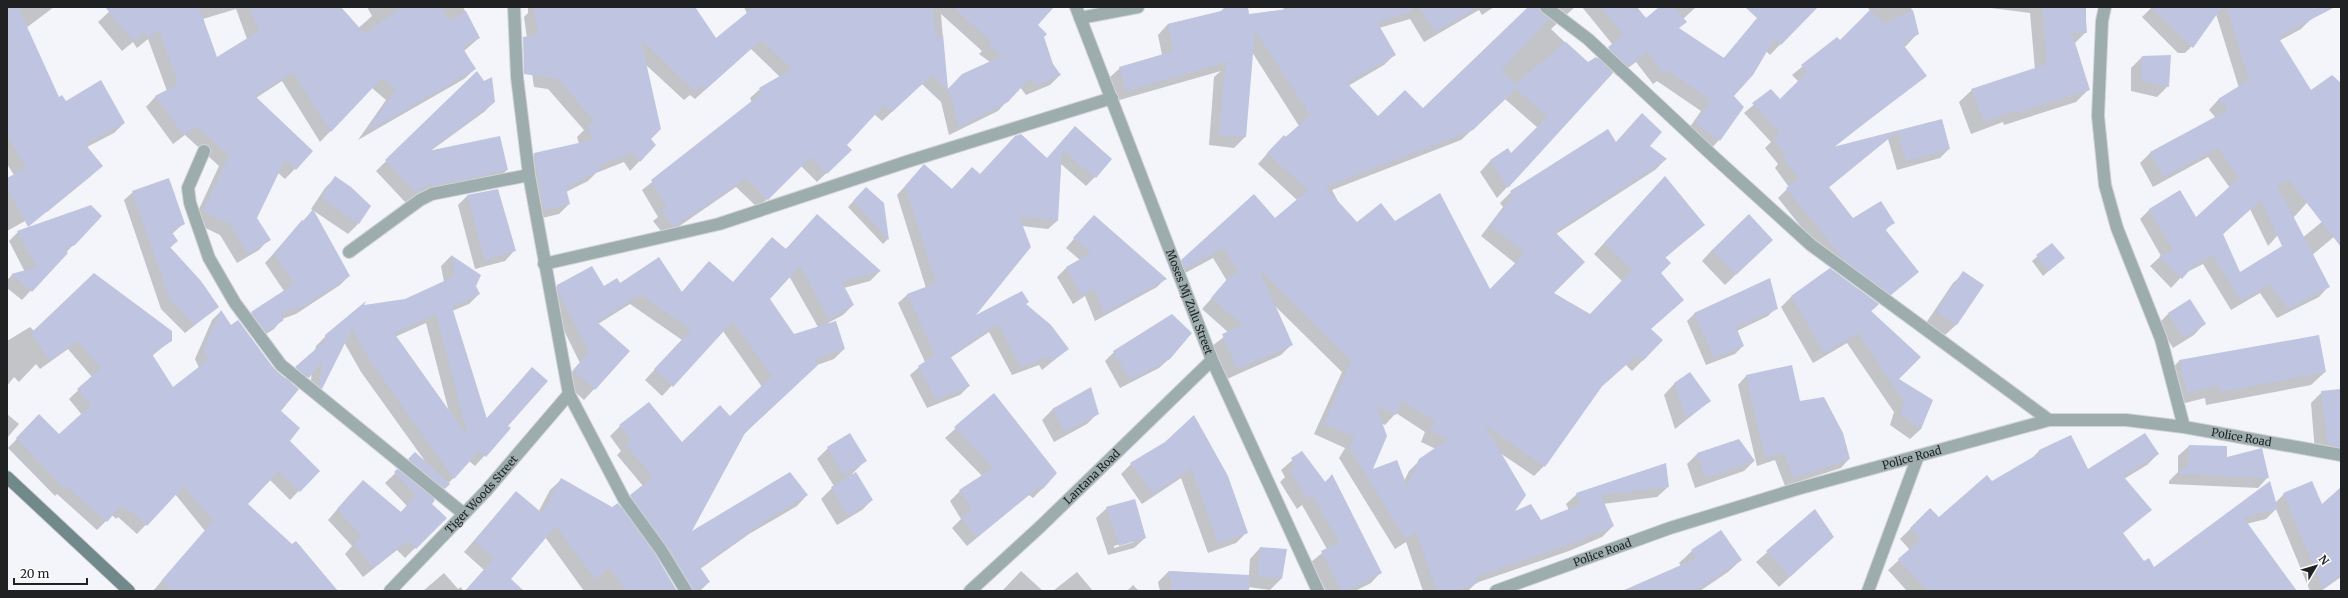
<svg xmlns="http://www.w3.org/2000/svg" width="2348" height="598" font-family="Merriweather,serif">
<rect width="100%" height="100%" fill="#f4f5fb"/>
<g fill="#0003" fill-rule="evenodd">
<polygon points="7,7 54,7 26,28 58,99 124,123 114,133 87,147 101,166 91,176 47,212 45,210 7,231 7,179 14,175 7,164"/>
<path d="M110 7H337L354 32 372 16 367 7H463L479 38 464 51 475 69 464 79 358 140 386 100 372 88 320 142 282 81 256 98 312 151 285 179 278 173 256 218 269 239 259 250 237 263 220 235 193 222 219 166 185 135 173 144 146 107 156 96 167 91 148 39 137 48 133 42 122 51 98 22 111 10ZM236 9 247 39 216 58 203 19Z"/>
<path d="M528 7H695L728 57 747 14 744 7H1052L1036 25 1043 37 1052 65 1060 75 1050 85 1026 95 1020 87 998 111 949 135 941 102 922 84 882 121 874 114 846 145 841 159 817 182 801 166 758 208 736 187 665 236 653 221 658 217 642 190 752 102 750 98 760 89 780 77 751 49 695 99 690 95 684 100 645 64 650 139 655 145 630 171 624 162 596 173 588 181 566 192 569 204 559 214 534 220 524 164 534 154 579 144 577 137 584 130 548 89 534 87 524 17 528 13ZM941 14 982 51 979 54 990 62 952 85 947 90Z"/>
<path d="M1225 7H1247L1249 15 1284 10 1283 7H1494L1482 15 1479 10 1424 42 1410 19 1379 28 1394 55 1384 65 1348 86 1378 118 1423 109 1529 7H1575L1551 29 1588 64 1597 59 1613 45 1582 7H1635L1646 20 1661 7H1696L1683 19 1678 29 1723 59 1767 7H1816L1770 55 1766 51 1732 96 1719 140 1709 151 1685 134 1701 111 1657 81 1653 84 1636 62 1617 76 1613 72 1497 198 1480 172 1490 161 1508 150 1511 154 1538 128 1505 99 1461 140 1332 190 1341 207 1356 224 1395 222 1490 290 1516 264 1481 236 1503 207 1500 203 1511 192 1608 130 1616 143 1649 146 1666 159 1655 170 1556 234 1553 293 1590 315 1622 281 1594 254 1665 177 1704 225 1665 258 1660 273 1643 360 1632 371 1626 365 1599 389 1544 466 1534 476 1500 453 1512 514 1541 522 1569 510 1566 504 1577 494 1668 487 1657 497 1603 504 1613 526 1602 537 1569 551 1476 583 1468 591H1423L1406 542 1395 549 1339 458 1345 448 1314 434 1342 372 1274 305 1291 345 1281 355 1227 379 1212 346 1229 333 1202 309 1227 281 1213 258 1174 279 1171 271 1182 260 1275 220 1297 200 1258 164 1273 147 1299 126 1252 52 1245 137 1234 148 1209 145 1214 77 1221 71 1116 101 1109 78 1120 68 1162 55 1158 35 1168 24 1220 12ZM1396 413 1425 432 1421 442 1436 449 1420 460 1409 471 1404 481 1371 471 1382 424 1385 425Z"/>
<polygon points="1867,7 1911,7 1918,33 1906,46 1883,58 1912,86 1833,148 1941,120 1949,149 1940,158 1897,170 1888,139 1828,188 1853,220 1893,222 1885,231 1918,272 1881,303 1834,268 1778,198 1789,187 1775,168 1778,164 1765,148 1771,142 1744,113 1771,90 1780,100 1799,82 1792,75 1837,38 1840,42 1870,10"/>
<polygon points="1983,7 2086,7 2086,32 2074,44 2088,90 2076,102 2004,125 2003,122 1971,134 1959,102 1972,90 2035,70 2030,13"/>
<polygon points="2152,7 2307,7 2311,19 2301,29 2279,41 2310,92 2341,84 2341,165 2268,246 2250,209 2222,235 2240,273 2295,244 2341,206 2341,231 2299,266 2328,287 2319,297 2277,318 2260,293 2231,310 2203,264 2185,273 2171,288 2150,266 2161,256 2140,219 2150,209 2196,219 2230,188 2208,157 2153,187 2140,163 2150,153 2216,118 2209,110 2218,100 2239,88 2216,14 2195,43 2185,53 2178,53 2142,17"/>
<polygon points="2142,57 2168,86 2157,97 2131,91 2131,68"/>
<polygon points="477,72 494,102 484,112 429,152 507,170 496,180 423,196 417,194 406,203 376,171"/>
<polygon points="1066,137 1095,177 1086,186 1061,164 1057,221 1048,229 1022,226 972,319 1025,305 1068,349 1042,370 1039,365 1012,375 989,332 950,358 969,386 960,395 927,408 910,375 925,362 898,303 907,295 926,288 897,195 916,174 951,190 972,168 980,175 1047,159"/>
<polygon points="336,177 358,224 348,234 311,209 325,188"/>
<polygon points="133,192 184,223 172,234 177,241 170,248 218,307 185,333 161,309 124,200"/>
<polygon points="861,193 883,203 888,239 883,244 848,207"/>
<polygon points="467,196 514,251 505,261 475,269 458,205"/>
<polygon points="312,211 349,276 340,285 296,314 282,319 274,329 257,340 243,321 252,313 284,291 265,263"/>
<path d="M817 216 880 271 870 281 844 288 853 305 843 315 828 323 844 349 834 359 817 365 744 434 690 533 807 495 797 506 749 534 700 569 709 582 700 591H679L653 551 676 591H584L545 537 509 579 522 591H465L484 570 464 552 516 492 539 511 550 490 562 479 612 509 620 507 643 486 617 455 621 451 610 436 620 426 681 443 730 417 762 387 723 331 662 396 645 380 682 340 630 304 598 324 629 351 584 400 563 381 580 363 547 296 557 286 604 288 620 284 681 293 709 262 733 283 785 250ZM789 276 818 327 794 336 768 299Z"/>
<polygon points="1086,225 1165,279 1157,287 1095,321 1085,296 1073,304 1057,277 1066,268 1080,260 1066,248"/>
<polygon points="18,232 74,244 22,300 7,288 7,280 12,275 25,272 9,241"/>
<polygon points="2052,244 2058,263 2043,276 2032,261"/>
<polygon points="1712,250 1761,250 1725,285 1702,261"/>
<path d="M451 256 480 276 475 286 479 294 469 304 452 311 486 419 532 368 507 426 510 428 475 466 469 461 433 500 431 504 445 518 405 558 397 550 363 577 345 554 352 546 328 520 353 491 400 513 407 506 385 483 415 454 425 461 361 372 344 342 321 388 311 398 309 396 312 372 298 387 292 382 280 412 289 441 318 471 290 500 270 480 246 504 337 591H153L205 531 175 494 137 534 118 517 116 519 112 515 97 530 57 494 55 496 8 448 39 416 59 436 82 415 69 399 92 377 68 349 40 369 36 364 19 382 14 377 7 386V341L30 327 34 331 171 340 152 356 173 389 199 368 195 359 212 320 221 311 231 326 285 379 315 351 316 346 326 336 444 282 441 266ZM426 323 449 412 395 337Z"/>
<polygon points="1830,269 1878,305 1870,312 1898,379 1931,401 1921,429 1910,439 1890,425 1894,412 1847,343 1813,363 1781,307 1791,297"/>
<polygon points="1964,273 1982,286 1956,325 1945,335 1926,323 1953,283"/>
<polygon points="2190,301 2204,324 2194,335 2173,348 2158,324 2168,314"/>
<polygon points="1776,308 1768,316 1737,331 1743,346 1735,354 1706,365 1687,321 1695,313"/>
<polygon points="2318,336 2325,372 2311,385 2206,405 2205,398 2173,406 2166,375 2179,361"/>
<polygon points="1114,352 1169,359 1159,368 1120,388 1105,361"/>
<polygon points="1746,376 1799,402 1849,459 1841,468 1785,486 1775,460 1757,466 1738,385"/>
<polygon points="1674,384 1710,401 1675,429 1664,395"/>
<polygon points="2341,390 2341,450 2315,452 2311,403 2322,392"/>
<polygon points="994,394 1043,488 1033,498 1029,495 967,546 952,528 961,519 950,501 960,491 982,476 945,438"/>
<polygon points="1052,410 1097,414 1087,424 1054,442 1042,420"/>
<polygon points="7,414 19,424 7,438"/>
<polygon points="1194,417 1247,532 1236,543 1208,553 1181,478 1142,504 1121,474 1131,464 1166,443"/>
<polygon points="2071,436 2088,471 2158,454 2147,465 2124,479 2150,510 2122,534 2144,562 2154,568 2270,482 2275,503 2284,494 2321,506 2341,490 2341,577 2321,591 2310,591 2276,509 2266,519 2246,524 2292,591 1907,591 1888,570 1910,550 1900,539 1930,509 1939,518 1992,482 2031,459 2039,451"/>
<polygon points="2189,446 2226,458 2268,477 2258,488 2169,484 2169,481 2178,472 2178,456"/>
<polygon points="828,448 866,460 852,474 872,500 862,510 837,525 821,499 834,486 817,459"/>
<polygon points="1302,452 1324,483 1332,475 1381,572 1371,583 1355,591 1326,591 1311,562 1327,549 1302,505 1297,509 1280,482 1285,477 1281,470"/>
<polygon points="1698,453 1754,461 1744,471 1695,488 1687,464"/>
<path d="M1107 508 1145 538 1134 548 1108 555 1096 518ZM1134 540V542L1114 548V546Z"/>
<polygon points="1815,511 1822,547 1779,587 1756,562"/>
<polygon points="1260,548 1286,550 1281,579 1270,590 1248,587 1250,559"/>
<polygon points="1692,551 1741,560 1728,572 1700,591 1639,591 1681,566 1679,563"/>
<polygon points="1021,571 1043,591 1002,591"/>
<polygon points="1169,571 1229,575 1230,591 1160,591 1158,582"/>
<polygon points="1077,572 1093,591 1053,591"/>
<polygon points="444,573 458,589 461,587 463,591 423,591"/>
<polygon points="1133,585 1139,591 1127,591"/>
</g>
<g fill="#bfc4e1" fill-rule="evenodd">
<polygon points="7,7 18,7 59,97 62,95 66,101 101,80 125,123 85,144 103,166 28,227 7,186 7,178 26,168 7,135"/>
<polygon points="105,7 199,7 217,57 259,31 249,7 341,7 365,34 401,7 441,7 449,21 466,11 480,38 462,47 476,69 366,132 396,89 382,78 331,132 293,72 255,96 313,151 296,170 285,160 257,218 271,240 248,254 230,224 203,211 229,155 196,126 184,135 155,96 178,84 159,30 148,38 144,32 133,41"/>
<polygon points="534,7 695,7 716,38 754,7 932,7 937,41 943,34 948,89 962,74 1002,56 988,44 991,41 953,7 1054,7 1038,25 1047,34 1044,37 1053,64 1061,75 1036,86 1030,78 1008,102 959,127 950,93 932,75 892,112 884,105 847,145 852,150 827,174 811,157 768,200 746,178 674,227 662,211 667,207 651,180 762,93 759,88 792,69 761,40 705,90 701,85 695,91 641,40 661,129 651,139 656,145 640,162 634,152 598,166 600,170 566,188 570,204 544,210 534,153 592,140 587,126 595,122 558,79 524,74 523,37 538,35"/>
<path d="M1224 7H1248L1249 14 1303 7H1411V12L1377 22 1396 55 1347 83 1378 116 1405 90 1423 108 1528 7H1539L1541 13 1549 19 1501 70 1515 84 1566 42 1588 62 1596 57 1613 73 1508 188 1490 160 1508 148 1511 153 1547 117 1516 89 1473 130 1325 187 1357 222 1381 203 1395 221 1440 193 1490 289 1525 253 1490 225 1513 196 1510 191 1608 129 1616 142 1642 113 1662 132 1650 146 1667 159 1555 232 1585 262 1554 293 1590 314 1632 270 1604 243 1665 176 1705 225 1665 257 1671 263 1661 273 1684 300 1651 329 1663 340 1643 361 1637 355 1603 385 1545 467 1484 424 1526 495 1515 511 1531 504 1541 520 1581 504 1576 493 1666 463 1669 487 1601 495 1614 526 1581 540 1476 577 1478 583 1454 591H1437L1416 532 1405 539 1349 447 1355 437 1324 424 1351 361 1259 269 1293 345 1237 369 1222 334 1243 325 1211 298 1228 278 1238 272 1224 248 1185 269 1181 260 1254 194 1275 218 1308 190 1267 153 1284 135 1286 137 1310 115 1255 30 1246 137 1219 135 1225 66 1230 61 1126 91 1119 67 1174 51 1168 24 1225 10ZM1402 401 1435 421 1431 431 1448 439 1419 459 1407 486 1397 460 1373 469 1387 436 1376 406 1396 415Z"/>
<polygon points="1419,7 1478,7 1435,32"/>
<polygon points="1601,7 1637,7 1646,18 1659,7 1674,7 1687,22 1679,28 1724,58 1757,18 1745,7 1818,7 1781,45 1775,38 1753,75 1734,96 1744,107 1720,141 1695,123 1711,100 1668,71 1664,74 1647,52 1628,66 1608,47 1624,35"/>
<polygon points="2042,7 2085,7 2087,33 2072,33 2090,90 2016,113 2015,110 1984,122 1971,89 2047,64"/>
<polygon points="2151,7 2222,7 2193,48"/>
<path d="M2227 7H2335L2278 37 2311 90 2332 75 2341 83V247L2288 179 2277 185 2330 287 2288 309 2270 284 2241 301 2213 255 2194 265 2182 279 2159 256 2173 250 2149 209 2180 190 2196 217 2239 178 2218 148 2163 177 2150 152 2228 110 2218 99 2249 80ZM2261 200 2282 246 2240 272 2223 234Z"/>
<polygon points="1870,10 1884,24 1913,10 1919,34 1902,43 1927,76 1833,147 1942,119 1950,149 1906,161 1898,131 1829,187 1853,218 1881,201 1895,223 1885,229 1919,272 1891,295 1843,259 1786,188 1799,178 1783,158 1786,155 1773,138 1780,133 1752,103 1771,89 1780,99 1807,72 1801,65 1837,37 1840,40"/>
<polygon points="2171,55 2169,87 2141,81 2142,56"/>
<polygon points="477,71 484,81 492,77 495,102 428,151 500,136 508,170 434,186 428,184 417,193 385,160"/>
<polygon points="1075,126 1112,159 1096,178 1062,150 1058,221 1019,216 1031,247 976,315 1022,291 1029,302 1026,304 1051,325 1069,349 1051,362 1048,357 1021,367 998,324 950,356 970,386 936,400 918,366 935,355 907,294 936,283 905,186 924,164 952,189 972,167 980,174 1015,136 1021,134 1047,158"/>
<polygon points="335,176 351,187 371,206 359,224 321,198"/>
<polygon points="169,178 185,224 171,231 178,241 170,247 201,281 219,307 194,325 170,300 132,191"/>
<polygon points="866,187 884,203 889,240 853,201"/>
<polygon points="498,189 516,251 485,260 467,195"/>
<polygon points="91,205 102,216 75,245 64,250 68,253 32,292 11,274 37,267 17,231"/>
<polygon points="313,209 350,276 306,305 280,314 284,320 266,332 251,312 294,284 274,253 302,220 304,221"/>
<polygon points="817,214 881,271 842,282 854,305 829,319 800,266 770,299 794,334 836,321 845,349 815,359 818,365 745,433 692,531 790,472 808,495 760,524 700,567 710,582 693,591 667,546 630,495 653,477 626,445 631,440 619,425 649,402 682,442 720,405 730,416 772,376 733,321 673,387 654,369 691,330 640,294 597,322 630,351 595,390 573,370 589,352 558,291 557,285 592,266 604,286 617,278 620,283 659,257 682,292 709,261 733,282 772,237 786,249"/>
<polygon points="1749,214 1773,240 1736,275 1712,250"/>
<polygon points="1094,215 1167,279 1104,313 1094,288 1082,296 1066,267 1091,253 1073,238"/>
<polygon points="2052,243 2065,258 2049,271 2036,255"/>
<path d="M451 255 481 275 476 286 480 294 452 307 487 419 532 367 548 381 508 426 511 428 486 457 479 451 454 479 371 362 352 329 322 389 319 386 322 362 309 378 295 367 325 341V335L366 301 364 305 405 299 455 276ZM436 314 468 437 394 333Z"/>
<polygon points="1830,268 1879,304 1871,311 1921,357 1899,379 1933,400 1921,429 1900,414 1904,401 1858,333 1824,353 1791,296"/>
<polygon points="1963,271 1984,285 1957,325 1936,312"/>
<polygon points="94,273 172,331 172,341 152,354 173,387 209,359 203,350 221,310 231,325 238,320 275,370 299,389 281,411 300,428 290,441 320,471 300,492 279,471 248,504 292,544 296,541 338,591 173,591 161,581 213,521 184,486 147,526 127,508 125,510 121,506 107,522 66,486 64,488 16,438 39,414 59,434 91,405 77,389 101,368 77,341 50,361 31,333"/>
<polygon points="1770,278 1778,309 1736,327 1744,346 1714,358 1694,313"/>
<polygon points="2190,299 2206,324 2184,338 2168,313"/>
<polygon points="1172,314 1192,333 1170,359 1130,380 1113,351"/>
<polygon points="2319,335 2326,372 2220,392 2219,385 2187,393 2179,360"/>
<polygon points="1792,365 1800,401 1824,397 1843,433 1850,459 1793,478 1784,452 1765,458 1746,375"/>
<polygon points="1690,372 1711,401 1686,419 1674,383"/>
<polygon points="1091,387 1099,414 1065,432 1052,409"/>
<polygon points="2341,389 2341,447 2328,445 2321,391"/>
<polygon points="994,393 1057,473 1043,489 1040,486 977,537 961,517 972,509 959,490 993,468 954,427"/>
<polygon points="1194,415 1228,476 1248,533 1218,543 1191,468 1153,494 1130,463 1165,442"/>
<polygon points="850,433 867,461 844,475 827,447"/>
<polygon points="2145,433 2159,454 2123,476 2152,510 2123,533 2144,561 2149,558 2154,567 2270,481 2278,509 2243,517 2297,591 1928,591 1899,561 1898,559 1921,539 1910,528 1930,508 1939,517 1987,475 1992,481 2040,453 2039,450 2071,435 2088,469"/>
<polygon points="1739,439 1755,461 1705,478 1697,453"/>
<polygon points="2189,445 2227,446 2227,457 2262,448 2269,478 2179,474 2179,470 2188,467"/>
<polygon points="1302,451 1326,483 1332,474 1382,573 1346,591 1341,591 1321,551 1339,542 1312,495 1308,500 1290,471 1295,466 1291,458"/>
<polygon points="415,452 450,484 445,489 408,459"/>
<polygon points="397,469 435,500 432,504 447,518 416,549 408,541 373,568 354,544 362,537 337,509 363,480 401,512 416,495 394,472"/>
<polygon points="856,472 873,500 848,516 831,487"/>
<polygon points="561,478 612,507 618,503 655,554 677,591 626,591 610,568 595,579 556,526 511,579 524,591 465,591 494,558 474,541 516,491 542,513"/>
<polygon points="2312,481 2322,504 2341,487 2341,575 2323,588 2283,493"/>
<polygon points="1135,499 1146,538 1119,546 1106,507"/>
<polygon points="1815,509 1834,537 1790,577 1766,551"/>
<polygon points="1721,530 1742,560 1695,591 1622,591 1697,558 1691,550"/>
<polygon points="1260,547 1287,549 1282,579 1258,576"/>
<polygon points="1169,571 1250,575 1249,591 1172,591"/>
</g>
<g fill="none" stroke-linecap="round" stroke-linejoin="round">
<defs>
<g id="street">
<polyline points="514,7 517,77 529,175 569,394 624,499 661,550 686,591"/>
<path id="s1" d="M1076 7 1212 360 1318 591"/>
<polyline points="1546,7 1588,39 1713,156 1811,245 2049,420"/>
<polyline points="2105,7 2102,21 2098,116 2105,185 2117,228 2161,339 2184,427"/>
<polyline points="1080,18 1138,7"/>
<polyline points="204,151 188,188 190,203 209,258 235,303 281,365 464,514"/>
<polyline points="349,252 420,200 432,194 529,175"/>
<polyline points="544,264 719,224 909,161 1112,98"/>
<path id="s2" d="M390 591 486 491 569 394"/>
<path id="s3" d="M970 591 1041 526 1212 360"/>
<path id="s4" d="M1496 591 1670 528 1797 489 2049 420H2126L2184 427 2341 455"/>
<polyline points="1868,591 1918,456"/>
</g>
<polyline id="secondary" points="7,477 129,591"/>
</defs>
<use href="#street" stroke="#d2d3d8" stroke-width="14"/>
<use href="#secondary" stroke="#d2d3d8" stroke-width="14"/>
<use href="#street" stroke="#9dadae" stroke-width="12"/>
<use href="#secondary" stroke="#72898b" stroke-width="12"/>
</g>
<g text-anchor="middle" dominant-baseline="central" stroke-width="4" stroke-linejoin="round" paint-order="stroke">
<g font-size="11" fill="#202123" stroke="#fff">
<text stroke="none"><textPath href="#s1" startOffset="316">Moses Mj Zulu Street</textPath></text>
<text stroke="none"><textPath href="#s4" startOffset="773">Police Road</textPath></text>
<text stroke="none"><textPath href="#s4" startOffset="437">Police Road</textPath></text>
<text stroke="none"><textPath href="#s3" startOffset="167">Lantana Road</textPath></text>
<text stroke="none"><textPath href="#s2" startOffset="133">Tiger Woods Street</textPath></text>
<text stroke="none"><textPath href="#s4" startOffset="113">Police Road</textPath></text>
</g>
</g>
<rect width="2348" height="598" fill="none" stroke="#202123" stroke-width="16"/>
<g transform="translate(2316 566) rotate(52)" stroke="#ffffff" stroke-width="3" paint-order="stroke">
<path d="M0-3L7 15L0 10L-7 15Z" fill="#202123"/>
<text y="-6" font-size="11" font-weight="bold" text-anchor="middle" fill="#202123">N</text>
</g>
<path d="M14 578v6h73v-6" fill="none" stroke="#202123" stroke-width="2"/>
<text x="20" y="578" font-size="12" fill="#202123" stroke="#ffffff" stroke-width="3" paint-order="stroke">20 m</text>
</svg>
